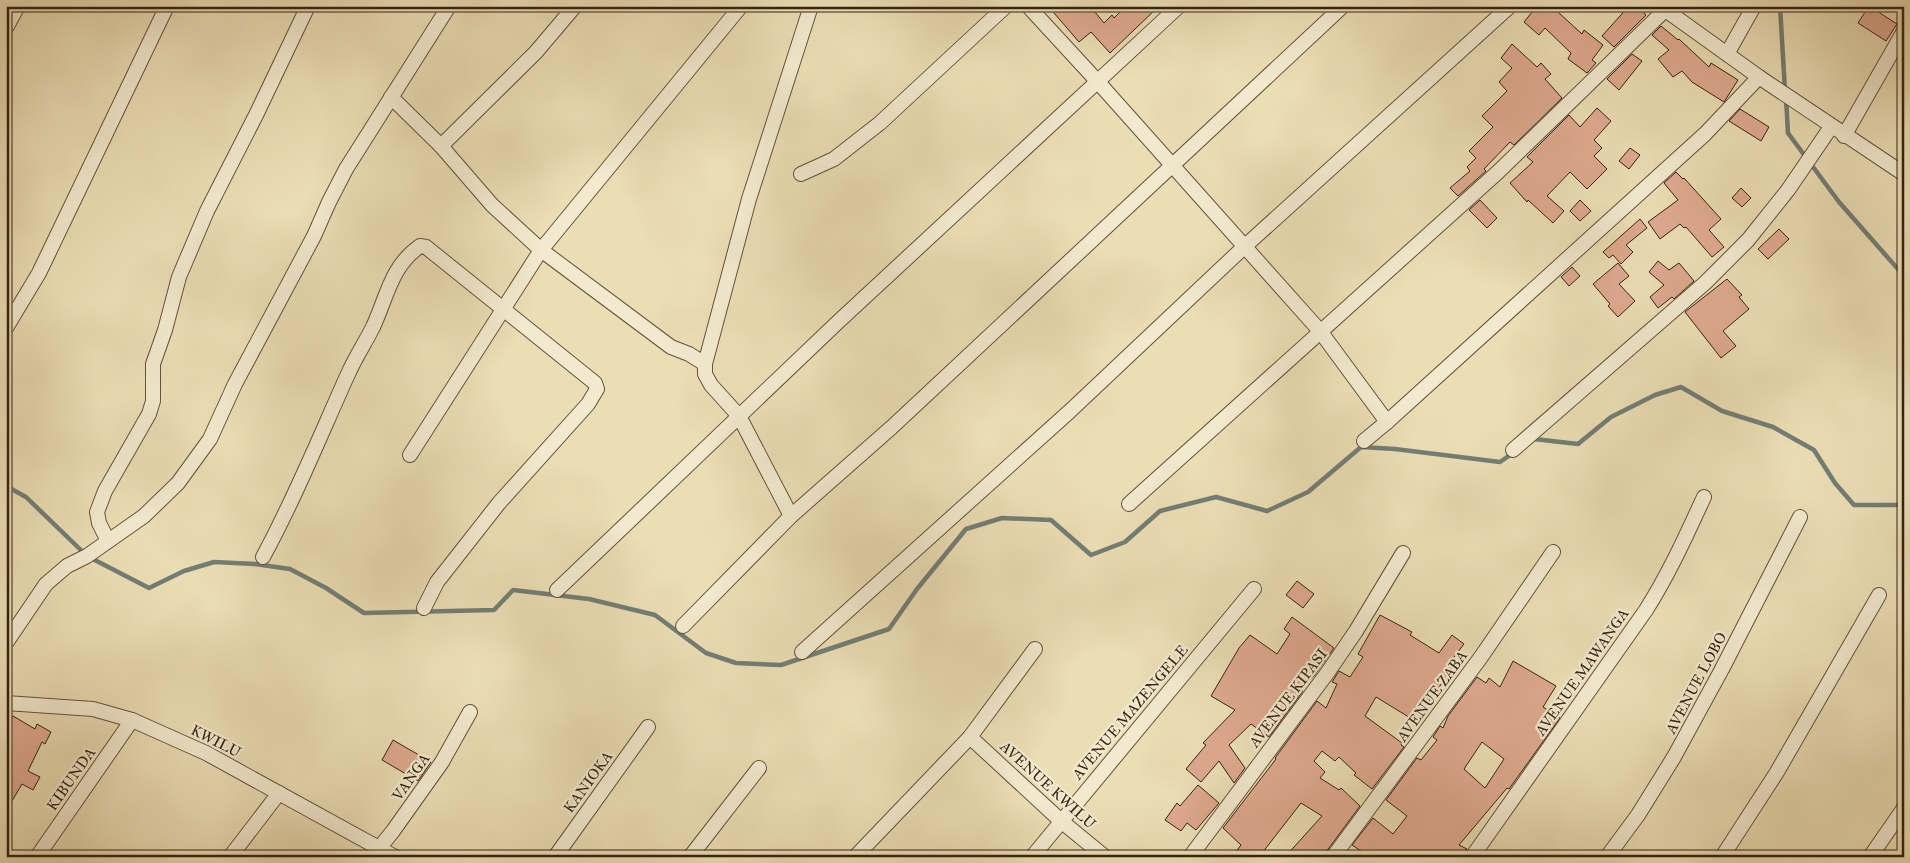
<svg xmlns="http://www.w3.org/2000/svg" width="1910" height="863" font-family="'IM FELL Great Primer',serif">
<rect width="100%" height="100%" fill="#ebddb4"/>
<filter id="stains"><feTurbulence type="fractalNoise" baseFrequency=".004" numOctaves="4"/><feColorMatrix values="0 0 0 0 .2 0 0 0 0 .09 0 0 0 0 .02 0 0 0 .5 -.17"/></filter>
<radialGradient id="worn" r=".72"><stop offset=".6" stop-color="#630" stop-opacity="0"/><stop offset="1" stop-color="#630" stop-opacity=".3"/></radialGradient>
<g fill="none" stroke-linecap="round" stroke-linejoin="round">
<g stroke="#727e75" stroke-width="4.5">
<polyline points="1780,6 1785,91"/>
<polyline points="1786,98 1788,133 1839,202 1904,276"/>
<polyline points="1531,440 1534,439 1578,444 1611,417 1655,395 1681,387 1722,411 1773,427 1814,450 1835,483 1854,505 1900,505 1904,503"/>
<polyline points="6,486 26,497 87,556 149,588 184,571 214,562 255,564 290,569 326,588 364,613 494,610 513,590 589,599 655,615 706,653 736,663 781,665 889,629 917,589 966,529 1002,518 1051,520 1091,555 1125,542 1160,511 1216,497 1267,511 1308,492 1361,447 1395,449 1500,462 1513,453"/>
</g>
</g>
<g fill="#dea98f" stroke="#342314" fill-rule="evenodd">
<polygon points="1048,6 1090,6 1104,23 1112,15 1114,18 1126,6 1159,6 1110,53 1091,32 1079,42"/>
<polygon points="1537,6 1561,6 1558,12 1582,34 1584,30 1603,45 1592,60 1596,63 1587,73 1568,59 1571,53 1545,28 1539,35 1524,22"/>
<polygon points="1629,6 1636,6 1646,15 1614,47 1602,36"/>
<polygon points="1869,6 1897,24 1886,41 1858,23"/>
<polygon points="1661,26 1678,40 1679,39 1709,67 1711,63 1738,80 1724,102 1692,82 1682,71 1673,77 1658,59 1669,50 1652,35"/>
<polygon points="1512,44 1537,67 1541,63 1551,74 1545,79 1562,98 1514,145 1510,142 1484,169 1486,171 1458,196 1450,188 1470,171 1467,167 1476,158 1469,151 1493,127 1482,116 1507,91 1499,82 1512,68 1501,58"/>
<polygon points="1632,54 1642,61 1619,90 1607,79"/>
<polygon points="1597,108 1611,121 1594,140 1602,148 1594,156 1607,169 1587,189 1570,172 1547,196 1564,211 1553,223 1528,200 1527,202 1510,183 1533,162 1527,157 1569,115 1580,127"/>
<polygon points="1740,109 1769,127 1761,141 1729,121"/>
<polygon points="1630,148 1640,155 1629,169 1619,161"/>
<polygon points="1676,172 1683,179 1684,178 1721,219 1709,230 1724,247 1712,257 1686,227 1684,228 1680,224 1660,239 1648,222 1678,200 1664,183"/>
<polygon points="1741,188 1751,198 1742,207 1732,198"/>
<polygon points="1480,200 1497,218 1487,228 1469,210"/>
<polygon points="1580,200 1591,211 1580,221 1570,211"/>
<polygon points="1640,219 1647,228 1626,245 1633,252 1621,264 1613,255 1609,258 1603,252"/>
<polygon points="1779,229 1789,239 1768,259 1758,249"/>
<polygon points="1658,261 1669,270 1679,263 1694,281 1674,299 1672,297 1658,308 1650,297 1664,285 1649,272"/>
<polygon points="1618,263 1629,276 1619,284 1635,301 1618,317 1608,306 1610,304 1593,284"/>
<polygon points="1572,267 1580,276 1569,286 1561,277"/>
<polygon points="1727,279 1742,295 1739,297 1749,309 1723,331 1736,346 1721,358 1685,312"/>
<polygon points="1297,581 1314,594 1303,608 1286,595"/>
<polygon points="1380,615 1412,632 1410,635 1439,653 1452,635 1464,644 1451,661 1456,664 1427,704 1423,702 1412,719 1376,697 1365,716 1402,743 1401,745 1404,747 1372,789 1354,775 1356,773 1339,757 1335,761 1322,751 1314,761 1325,772 1320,778 1339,790 1341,788 1360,806 1326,852 1324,857 1285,857 1322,816 1301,803 1259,857 1232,857 1241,845 1223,828 1276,759 1275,758 1317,701 1326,708 1337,684 1332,682 1339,671 1350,677 1363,657 1358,654"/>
<polygon points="1292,617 1334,648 1314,676 1301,689 1303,691 1269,737 1251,724 1229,745 1245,768 1234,783 1219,761 1201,782 1186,769 1206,745 1203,743 1235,710 1211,696 1239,648 1250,635 1277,654 1290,634 1284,629"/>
<path d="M1513 661 1556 686 1543 707 1560 718 1509 789 1507 788 1459 845 1467 849 1463 857H1370L1352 845 1373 818 1393 834 1407 816 1386 800 1417 758 1421 760 1437 740 1433 737 1435 734 1440 726 1443 728 1448 716 1477 677 1486 683 1489 678 1500 687ZM1482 742 1504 759 1485 788 1464 769Z"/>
<polygon points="13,716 35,729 37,724 51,732 45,744 42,742 28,771 40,777 33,790 22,784 6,811 6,728"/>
<polygon points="393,740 431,762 418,781 382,760"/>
<polygon points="1198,785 1219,803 1196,830 1187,823 1181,831 1165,820 1177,803 1180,806"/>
</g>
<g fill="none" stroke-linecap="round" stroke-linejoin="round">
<defs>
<g id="street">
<polyline points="1028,6 1098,82 1320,331 1387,422"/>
<polyline points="1660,6 1759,77 1904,174"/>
<polyline points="6,28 18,6"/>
<polyline points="1727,54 1754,6"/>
<polyline points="391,97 441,146 492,205 541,250 671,347 689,354 705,364"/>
<polyline points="1844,136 1904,31"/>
<polyline points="441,146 536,52 575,6"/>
<polyline points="801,174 834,159 880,123 1006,6"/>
<polyline points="6,328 39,273 167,6"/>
<polyline points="1364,441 1387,422 1705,134 1759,77"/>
<polyline points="1513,450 1705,283 1748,240 1788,190 1831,127"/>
<polyline points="410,455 541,250 741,6"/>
<polyline points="1129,504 1498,172 1665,10"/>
<polyline points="791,516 739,416 711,385 705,374 705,364 749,199 811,6"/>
<polyline points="108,541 99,523 97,512 105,491 149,414 153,401 153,364 165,330 179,277 207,211 256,115 308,6"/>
<path d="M263 557C295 498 320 436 348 374 355 358 365 343 373 327 387 297 391 266 420 246L426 247 595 383 597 389 588 404 499 503 437 582 424 608"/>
<polyline points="557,590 839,321 1179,6"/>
<polyline points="683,626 791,516 892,427 1343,6"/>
<polyline points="6,643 46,584 67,566 87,556 144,516 178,483 210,439 235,384 314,236 329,202 346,169 449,6"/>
<polyline points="802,652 1070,411 1244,247 1510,6"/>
<polyline points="6,703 93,709 132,720 206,753 395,857"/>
<polyline points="970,737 1061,821 1105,857"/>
<polyline points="37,857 132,720"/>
<polyline points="230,857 279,793"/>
<polyline points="372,857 393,831 442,762 470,712"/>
<polyline points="555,857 648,727"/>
<polyline points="690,857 759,768"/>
<polyline points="855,857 970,737 1035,649"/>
<polyline points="1032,857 1254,589"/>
<polyline points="1190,857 1328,672 1356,631 1403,553"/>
<polyline points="1333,857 1481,657 1553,552"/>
<path d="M1472 857 1646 610C1669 574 1686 536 1704 497"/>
<polyline points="1607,857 1638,815 1674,757 1722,669 1800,517"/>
<polyline points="1722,857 1777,772 1879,595"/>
<polyline points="1870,857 1904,808"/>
</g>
</defs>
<use href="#street" stroke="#62523c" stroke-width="16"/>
<use href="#street" stroke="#f2e9ce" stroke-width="14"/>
</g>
<g text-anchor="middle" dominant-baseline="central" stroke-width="4.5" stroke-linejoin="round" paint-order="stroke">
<g font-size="15" fill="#342314" stroke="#f2e9ce">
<text transform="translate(1582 672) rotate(-55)">AVENUE MAWANGA</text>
<text transform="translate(1696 683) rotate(-62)">AVENUE LOBO</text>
<text transform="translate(1432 696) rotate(-54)">AVENUE ZABA</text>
<text transform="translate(1288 698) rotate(-53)">AVENUE KIPASI</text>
<text transform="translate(1130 712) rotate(-50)">AVENUE MAZENGELE</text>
<text transform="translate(216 741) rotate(27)">KWILU</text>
<text transform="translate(411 777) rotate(-55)">VANGA</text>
<text transform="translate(71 779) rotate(-55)">KIBUNDA</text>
<text transform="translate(588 782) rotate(-54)">KANIOKA</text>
<text transform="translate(1048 785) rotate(42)">AVENUE KWILU</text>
</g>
</g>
<rect width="1910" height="863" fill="none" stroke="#ebddb4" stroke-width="25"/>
<rect x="8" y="8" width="1895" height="848" fill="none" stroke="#342314" stroke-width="2.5"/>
<rect x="12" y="12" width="1885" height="838" fill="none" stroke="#342314"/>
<rect width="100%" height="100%" filter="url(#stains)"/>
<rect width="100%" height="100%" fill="url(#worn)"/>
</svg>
